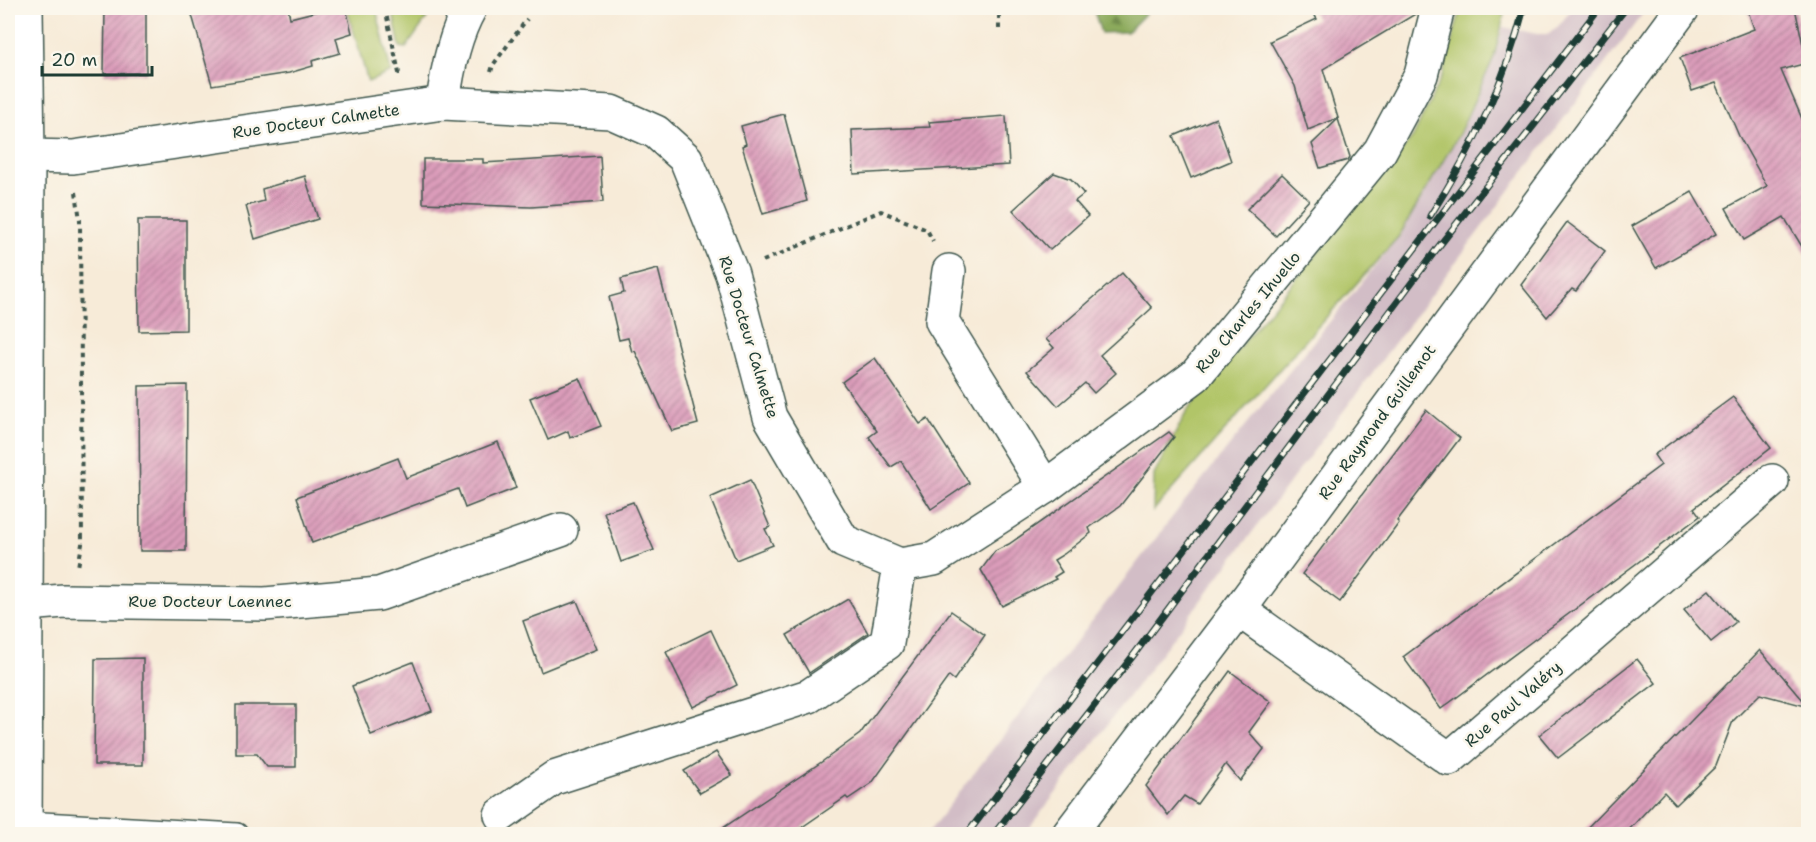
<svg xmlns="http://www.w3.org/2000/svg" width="1816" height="842" font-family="'Shantell Sans',sans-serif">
<defs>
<pattern id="forest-firs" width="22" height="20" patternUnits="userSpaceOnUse" patternTransform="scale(1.5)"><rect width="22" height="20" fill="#8caa5c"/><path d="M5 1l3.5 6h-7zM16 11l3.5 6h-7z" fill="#728c4d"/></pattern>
<pattern id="building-hatch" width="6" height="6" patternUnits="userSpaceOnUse" patternTransform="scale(1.5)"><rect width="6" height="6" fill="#db9cba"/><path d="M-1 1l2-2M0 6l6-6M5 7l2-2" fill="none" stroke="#b18098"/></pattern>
</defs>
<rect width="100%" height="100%" fill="#fbf7ec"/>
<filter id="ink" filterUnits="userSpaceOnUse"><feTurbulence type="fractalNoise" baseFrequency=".0167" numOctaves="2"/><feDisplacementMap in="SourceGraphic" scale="12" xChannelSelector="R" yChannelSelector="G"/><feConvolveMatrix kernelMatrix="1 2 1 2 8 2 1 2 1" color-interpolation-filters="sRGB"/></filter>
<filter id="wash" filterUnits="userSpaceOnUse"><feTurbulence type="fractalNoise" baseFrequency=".008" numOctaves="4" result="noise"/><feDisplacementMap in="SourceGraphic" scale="24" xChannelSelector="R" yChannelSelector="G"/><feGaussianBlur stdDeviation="1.35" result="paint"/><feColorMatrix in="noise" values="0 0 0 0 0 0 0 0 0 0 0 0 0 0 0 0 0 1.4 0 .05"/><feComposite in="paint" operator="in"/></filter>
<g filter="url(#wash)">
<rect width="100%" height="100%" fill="#f7ebd8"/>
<polygon fill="#d2bdc6" points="1573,8 1647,8 1025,834 927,834 1184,502 1399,236 1459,134 1494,57 1503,27 1537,34 1547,34 1556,29"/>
<g fill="#b1c568" stroke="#68814e" stroke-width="1.5">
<polygon points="347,8 376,8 391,72 368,82"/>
<polygon points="392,8 413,8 427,18 406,48 400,47"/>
<polygon points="1461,8 1506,8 1494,57 1459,134 1399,236 1153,511 1154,475 1187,411 1413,137 1443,73"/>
</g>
<polygon fill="url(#forest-firs)" stroke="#567448" stroke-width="1.5" points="1093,8 1151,8 1127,32 1101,33"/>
<g id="blocks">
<g fill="url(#building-hatch)">
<polygon points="105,8 146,8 146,73 104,74"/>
<polygon points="190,8 288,8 290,18 330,8 346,8 352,33 336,38 340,53 312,61 313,66 289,73 212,85"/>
<polygon points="1310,8 1419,8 1417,13 1323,69 1338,118 1308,130 1295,86 1270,41 1317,19"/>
<polygon points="1747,8 1795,8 1807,63 1781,70 1809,135 1809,258 1784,217 1744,240 1726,208 1767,186 1739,136 1716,83 1692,91 1680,58 1754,29"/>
<polygon points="784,114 807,201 763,214 742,146 746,144 741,126"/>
<polygon points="1006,116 1009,165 854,174 852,130 930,127 929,122"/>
<polygon points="1216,118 1231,161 1191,178 1174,136"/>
<polygon points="1338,119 1350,157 1348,160 1320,168 1312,144"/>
<polygon points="600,156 603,202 531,207 423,203 423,159 483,159 483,163"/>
<polygon points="1054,173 1071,179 1084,194 1075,201 1088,216 1050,250 1013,210"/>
<polygon points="1282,174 1309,200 1276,236 1247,209"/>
<polygon points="305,176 318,219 255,239 246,206 264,201 262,189"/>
<polygon points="1692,192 1716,234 1656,268 1632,226"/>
<polygon points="138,220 186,220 186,330 139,331"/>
<polygon points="1567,222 1605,251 1576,291 1572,289 1547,317 1521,285"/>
<polygon points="658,269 698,424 672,431 635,351 632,352 628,338 619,340 609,297 624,293 621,279"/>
<polygon points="1122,273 1152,308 1100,355 1116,373 1094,393 1085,383 1058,406 1027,371 1054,348 1046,339"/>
<polygon points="875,358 920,424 928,419 969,483 931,509 901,461 891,467 869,437 877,431 842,382"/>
<polygon points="580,378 601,426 570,438 568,431 548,440 530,398"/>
<polygon points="187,385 186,551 140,551 139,386"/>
<polygon points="1733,397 1771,448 1694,508 1700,516 1441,709 1403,657 1661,465 1654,455"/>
<polygon points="1426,410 1460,438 1397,521 1399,523 1340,602 1302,574"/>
<polygon points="1169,432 1174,437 1120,506 1089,528 1091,533 1064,554 1054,560 1062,572 1054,577 1056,579 1002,606 981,570 995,551 1009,544"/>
<polygon points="498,442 516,488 465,508 458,489 312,543 297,497 398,458 406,478"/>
<polygon points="750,480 770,527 765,529 773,545 736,560 710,498"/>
<polygon points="633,502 654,550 621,562 604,512"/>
<polygon points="1709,590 1736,622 1711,642 1684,610"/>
<polygon points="848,599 868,633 809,673 787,635"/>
<polygon points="577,601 597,649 541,672 523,621"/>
<polygon points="951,611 985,635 954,680 949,676 872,783 848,799 846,797 792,834 714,834 823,761 860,734"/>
<polygon points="711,630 737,685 693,707 666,652"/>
<polygon points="1760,650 1809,707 1760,694 1733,721 1716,766 1676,805 1664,792 1625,834 1581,834"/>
<polygon points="143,658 143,765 94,765 95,659"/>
<polygon points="1637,659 1656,683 1558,758 1539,735"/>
<polygon points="413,662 432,711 371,735 352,686"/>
<polygon points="1230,671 1271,702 1249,732 1264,749 1240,781 1226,764 1197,804 1184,796 1168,815 1146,786"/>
<polygon points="236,705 296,705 296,767 267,767 257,754 236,754"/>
<polygon points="716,752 732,775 700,793 684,771"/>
</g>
</g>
</g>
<g filter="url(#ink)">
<use href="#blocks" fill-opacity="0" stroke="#3f574d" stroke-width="1.5"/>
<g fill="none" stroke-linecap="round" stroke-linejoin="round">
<defs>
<polyline id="service" points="25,822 237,834"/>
<g id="minor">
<path d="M443 103C447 71 454 36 470 8"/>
<polyline points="28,156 73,157 443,103 611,112 656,132 686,159 732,274 770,417 843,541 900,565 887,643 809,696 554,778 501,815"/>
<polyline points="949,271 942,321 1045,487"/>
<polyline points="900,565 934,559 1045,487 1195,376 1380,151 1421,75 1438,8"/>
<polyline points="27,604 64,601 265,604 379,594 561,530"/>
<polyline points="1239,610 1449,759 1772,481"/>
<polyline points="1069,834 1239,610 1683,8"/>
</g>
<polyline id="tertiary" points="25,834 28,156 26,8"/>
</defs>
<use href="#service" stroke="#3f574d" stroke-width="24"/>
<use href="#minor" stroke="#3f574d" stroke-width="36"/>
<use href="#tertiary" stroke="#3f574d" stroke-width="36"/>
<g stroke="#3f574d" stroke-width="4" stroke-dasharray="4.5 4.5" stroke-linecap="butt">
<polyline points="385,8 399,73 401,73"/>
<polyline points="999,29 999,8"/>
<polyline points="491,72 493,65 527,19"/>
<polyline points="76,192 80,220 82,544 78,567"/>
<polyline points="763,261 881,211 927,230 933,241"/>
</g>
<use href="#service" stroke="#fff" stroke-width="21"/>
<use href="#minor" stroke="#fff" stroke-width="33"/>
<use href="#tertiary" stroke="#fff" stroke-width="33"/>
<defs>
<g id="rail">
<path d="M1430 216C1471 152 1505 82 1524 8"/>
<polyline points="967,834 1599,8"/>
<polyline points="994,834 1136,652 1436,250 1626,8"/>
</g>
</defs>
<use href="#rail" stroke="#1f3d34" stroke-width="7"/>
<use href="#rail" stroke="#fbf7ec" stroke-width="4.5" stroke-dasharray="14" stroke-linecap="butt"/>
</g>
</g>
<g text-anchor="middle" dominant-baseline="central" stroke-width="5" stroke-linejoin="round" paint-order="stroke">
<g font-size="16" fill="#1f3d34" stroke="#fbf7ec">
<text transform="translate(316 121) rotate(-8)">Rue Docteur Calmette</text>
<text transform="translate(1248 312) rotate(-50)">Rue Charles Ihuello</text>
<text transform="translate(749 337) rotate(73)">Rue Docteur Calmette</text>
<text transform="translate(1377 422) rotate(-54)">Rue Raymond Guillemot</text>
<text x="210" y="601">Rue Docteur Laennec</text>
<text transform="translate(1513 704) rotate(-41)">Rue Paul Valéry</text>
</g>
</g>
<rect width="1816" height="842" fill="none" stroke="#fbf7ec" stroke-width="30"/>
<path d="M42 66v9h110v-9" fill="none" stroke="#1f3d34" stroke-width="3"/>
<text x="51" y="66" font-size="18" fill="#1f3d34" stroke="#fbf7ec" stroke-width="4.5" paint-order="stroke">20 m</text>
</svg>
